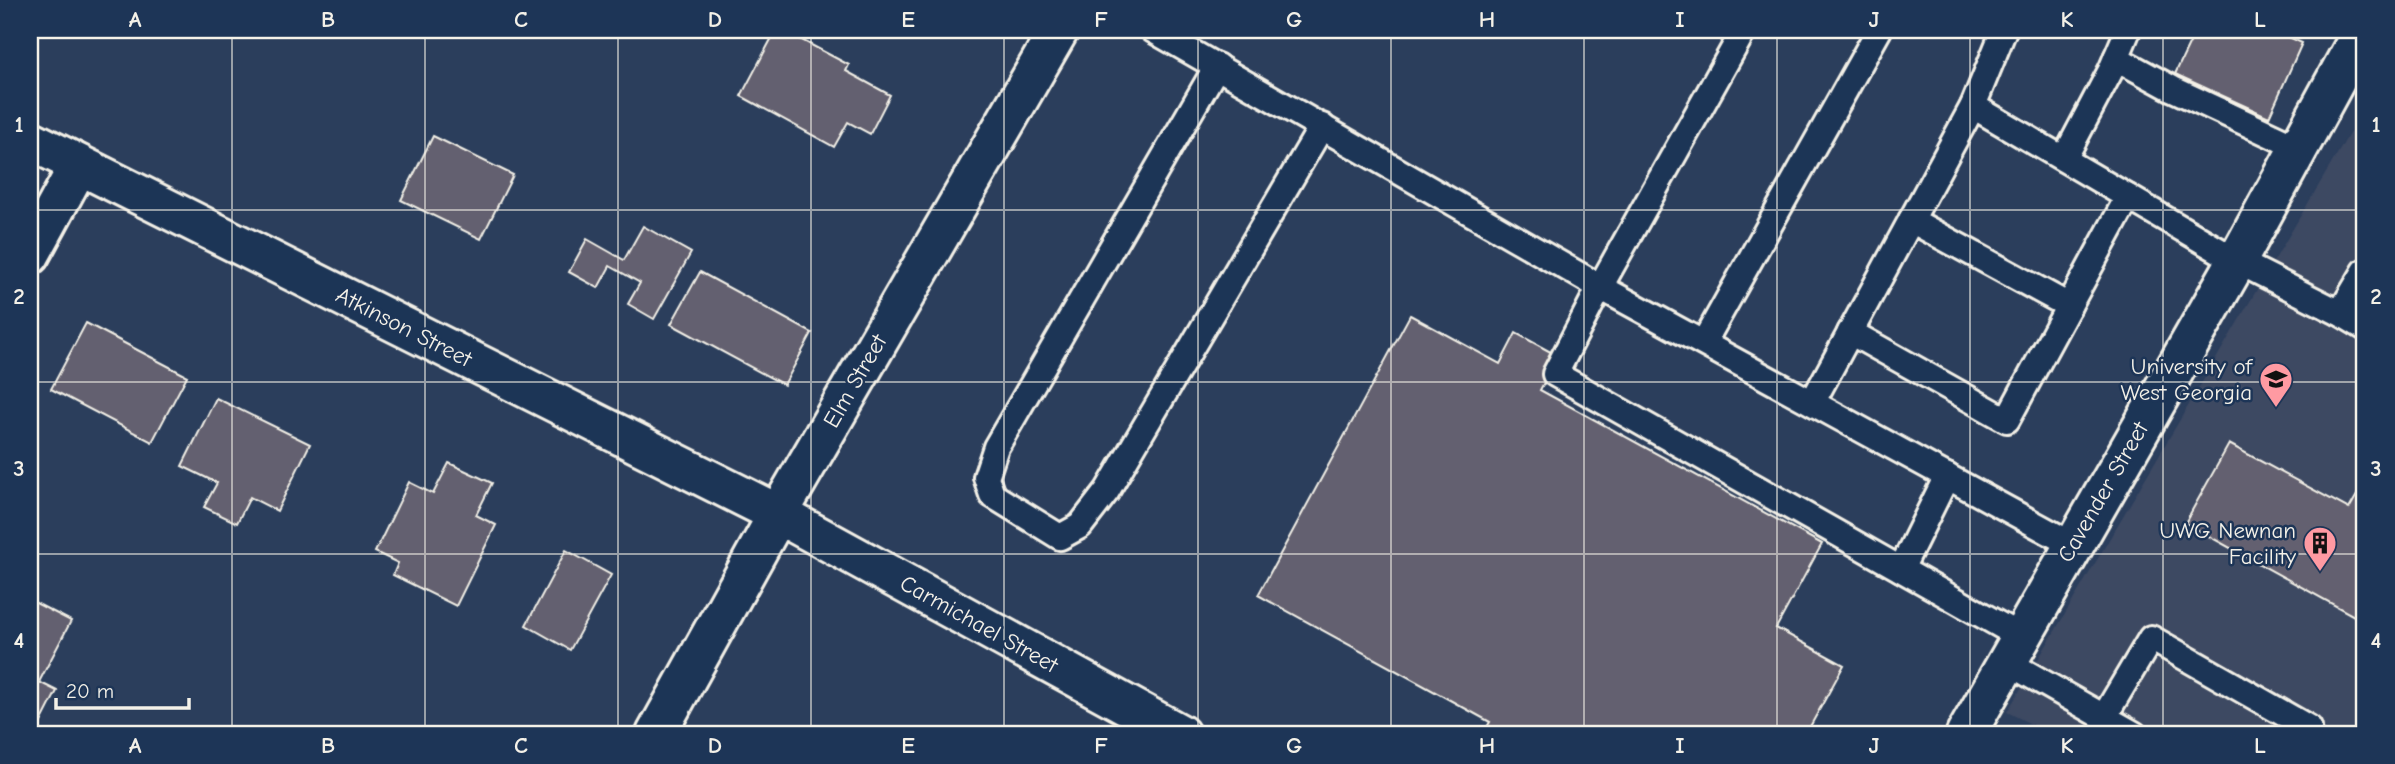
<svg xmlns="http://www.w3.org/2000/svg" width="2395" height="764" font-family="'Comic Neue',sans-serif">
<rect width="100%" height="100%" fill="#2b3e5c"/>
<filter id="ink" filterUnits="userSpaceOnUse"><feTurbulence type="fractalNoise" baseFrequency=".0143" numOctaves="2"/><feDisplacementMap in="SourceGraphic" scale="14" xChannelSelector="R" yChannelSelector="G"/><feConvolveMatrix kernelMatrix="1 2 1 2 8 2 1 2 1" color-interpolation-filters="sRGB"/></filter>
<g filter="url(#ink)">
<polygon fill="#3c4862" points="2365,107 2365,734 2051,734 2007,712"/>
<g fill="#64616f" stroke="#f4f1e8" stroke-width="2">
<polygon points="776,30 783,30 849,65 846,71 890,95 870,134 848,122 834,147 741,96"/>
<polygon points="2196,30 2273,30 2302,43 2269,117 2175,74"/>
<polygon points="433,136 513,175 481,239 401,200"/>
<polygon points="643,226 691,253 654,319 628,304 640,283 610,266 598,288 569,272 587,239 624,260"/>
<polygon points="700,272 812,333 784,385 671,324"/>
<polygon points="1410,315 1500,364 1516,333 1558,356 1540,390 1822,544 1776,628 1844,665 1806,734 1483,734 1490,722 1258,595"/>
<polygon points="86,323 187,376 152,442 51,389"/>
<polygon points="216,398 310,444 277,511 250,497 237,523 204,507 217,483 182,466"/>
<polygon points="2229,444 2349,509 2361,488 2365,490 2365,622 2185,523"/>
<polygon points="449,463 492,483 476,515 496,525 456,606 393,575 398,563 375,552 409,482 433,494"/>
<polygon points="566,550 611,575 570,650 526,625"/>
<polygon points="30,600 71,621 39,682 57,691 35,734 30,734"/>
</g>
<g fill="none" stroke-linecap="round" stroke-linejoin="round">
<defs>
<g id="lane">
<polyline points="1153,30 1600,287 1555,374 2021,637"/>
<polyline points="1744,30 1600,287 2073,545"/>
<polyline points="2004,30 1973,106 2237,261 2340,313 2365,328"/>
<polyline points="2116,58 2173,89 2297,147"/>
<polyline points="1217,66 996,447 986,477 992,495 1060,537 1080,526 1107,491 1322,126"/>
<polyline points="2064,159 2111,70 2128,30"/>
<polyline points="1911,220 2069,306"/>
<polyline points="2340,313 2365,271"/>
<polyline points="1850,332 2007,420 2128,197"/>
<polyline points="1704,342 1879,30"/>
<polyline points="1813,401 1973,106"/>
<polyline points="1901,569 1947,476"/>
<polyline points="2007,662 2134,734"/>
<polyline points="2104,717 2151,638 2309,728 2305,734"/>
</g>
<g id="street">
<polyline points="30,140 778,514 1180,734"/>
<polyline points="30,255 79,165"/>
<polyline points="656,734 778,514 1059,30"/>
<polyline points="1966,734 2237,261 2363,30"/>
</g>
</defs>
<use href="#lane" stroke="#f4f1e8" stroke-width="30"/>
<use href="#street" stroke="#f4f1e8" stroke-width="44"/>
<use href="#lane" stroke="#1d3557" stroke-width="24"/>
<use href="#street" stroke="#1d3557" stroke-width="38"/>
</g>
</g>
<path fill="none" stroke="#f4f1e8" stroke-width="2" stroke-opacity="0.55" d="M232 30V734M425 30V734M618 30V734M811 30V734M1004 30V734M1198 30V734M1391 30V734M1584 30V734M1777 30V734M1970 30V734M2163 30V734M30 210H2365M30 382H2365M30 554H2365"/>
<defs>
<symbol id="university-pin" viewBox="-11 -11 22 30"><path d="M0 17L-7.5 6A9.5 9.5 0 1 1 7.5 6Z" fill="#ff9aa2" stroke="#1d3557"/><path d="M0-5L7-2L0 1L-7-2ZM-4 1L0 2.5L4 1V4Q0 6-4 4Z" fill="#111"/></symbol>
<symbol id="building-pin" viewBox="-11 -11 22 30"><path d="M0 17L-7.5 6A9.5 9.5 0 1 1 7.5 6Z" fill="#ff9aa2" stroke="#1d3557"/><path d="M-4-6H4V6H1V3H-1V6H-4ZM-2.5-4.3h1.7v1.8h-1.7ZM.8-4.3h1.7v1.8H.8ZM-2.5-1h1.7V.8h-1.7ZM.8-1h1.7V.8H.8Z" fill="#111"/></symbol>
</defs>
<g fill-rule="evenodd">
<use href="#university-pin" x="2257" y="360" width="38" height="52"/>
<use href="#building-pin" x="2301" y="524" width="38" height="52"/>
</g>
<g text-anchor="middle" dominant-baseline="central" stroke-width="5" stroke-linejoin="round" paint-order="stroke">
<g font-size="23" fill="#f4f1e8" stroke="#1d3557">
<text transform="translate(404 327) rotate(27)">Atkinson Street</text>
<text transform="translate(855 381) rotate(-60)">Elm Street</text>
<text transform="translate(2103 492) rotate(-60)">Cavender Street</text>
<text transform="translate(979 624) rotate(29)">Carmichael Street</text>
</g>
<g font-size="23" fill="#f4f1e8" stroke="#1d3557" text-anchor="end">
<text x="2252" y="366">University of<tspan x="2252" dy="26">West Georgia</tspan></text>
<text x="2296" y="530">UWG Newnan<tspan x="2296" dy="26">Facility</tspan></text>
</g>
</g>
<rect width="2395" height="764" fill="none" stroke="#1d3557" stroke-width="77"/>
<path d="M56 698v10h133v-10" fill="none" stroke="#f4f1e8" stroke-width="3.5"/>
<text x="66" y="698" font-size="21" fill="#f4f1e8" stroke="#1d3557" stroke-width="5" paint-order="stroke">20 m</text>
<rect x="38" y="38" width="2318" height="688" fill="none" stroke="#f4f1e8" stroke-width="2.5"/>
<g font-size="23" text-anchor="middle" font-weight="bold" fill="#f4f1e8">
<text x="135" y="27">A</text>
<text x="328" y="27">B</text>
<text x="521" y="27">C</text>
<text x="715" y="27">D</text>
<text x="908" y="27">E</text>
<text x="1101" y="27">F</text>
<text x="1294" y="27">G</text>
<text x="1487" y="27">H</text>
<text x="1680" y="27">I</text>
<text x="1874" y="27">J</text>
<text x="2067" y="27">K</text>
<text x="2260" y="27">L</text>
<text x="19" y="132">1</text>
<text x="2376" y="132">1</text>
<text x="19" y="304">2</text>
<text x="2376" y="304">2</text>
<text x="19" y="476">3</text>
<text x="2376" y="476">3</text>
<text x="19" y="648">4</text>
<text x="2376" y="648">4</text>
<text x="135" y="753">A</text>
<text x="328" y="753">B</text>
<text x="521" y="753">C</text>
<text x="715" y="753">D</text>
<text x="908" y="753">E</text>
<text x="1101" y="753">F</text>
<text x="1294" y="753">G</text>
<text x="1487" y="753">H</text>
<text x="1680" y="753">I</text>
<text x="1874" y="753">J</text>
<text x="2067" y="753">K</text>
<text x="2260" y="753">L</text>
</g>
</svg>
